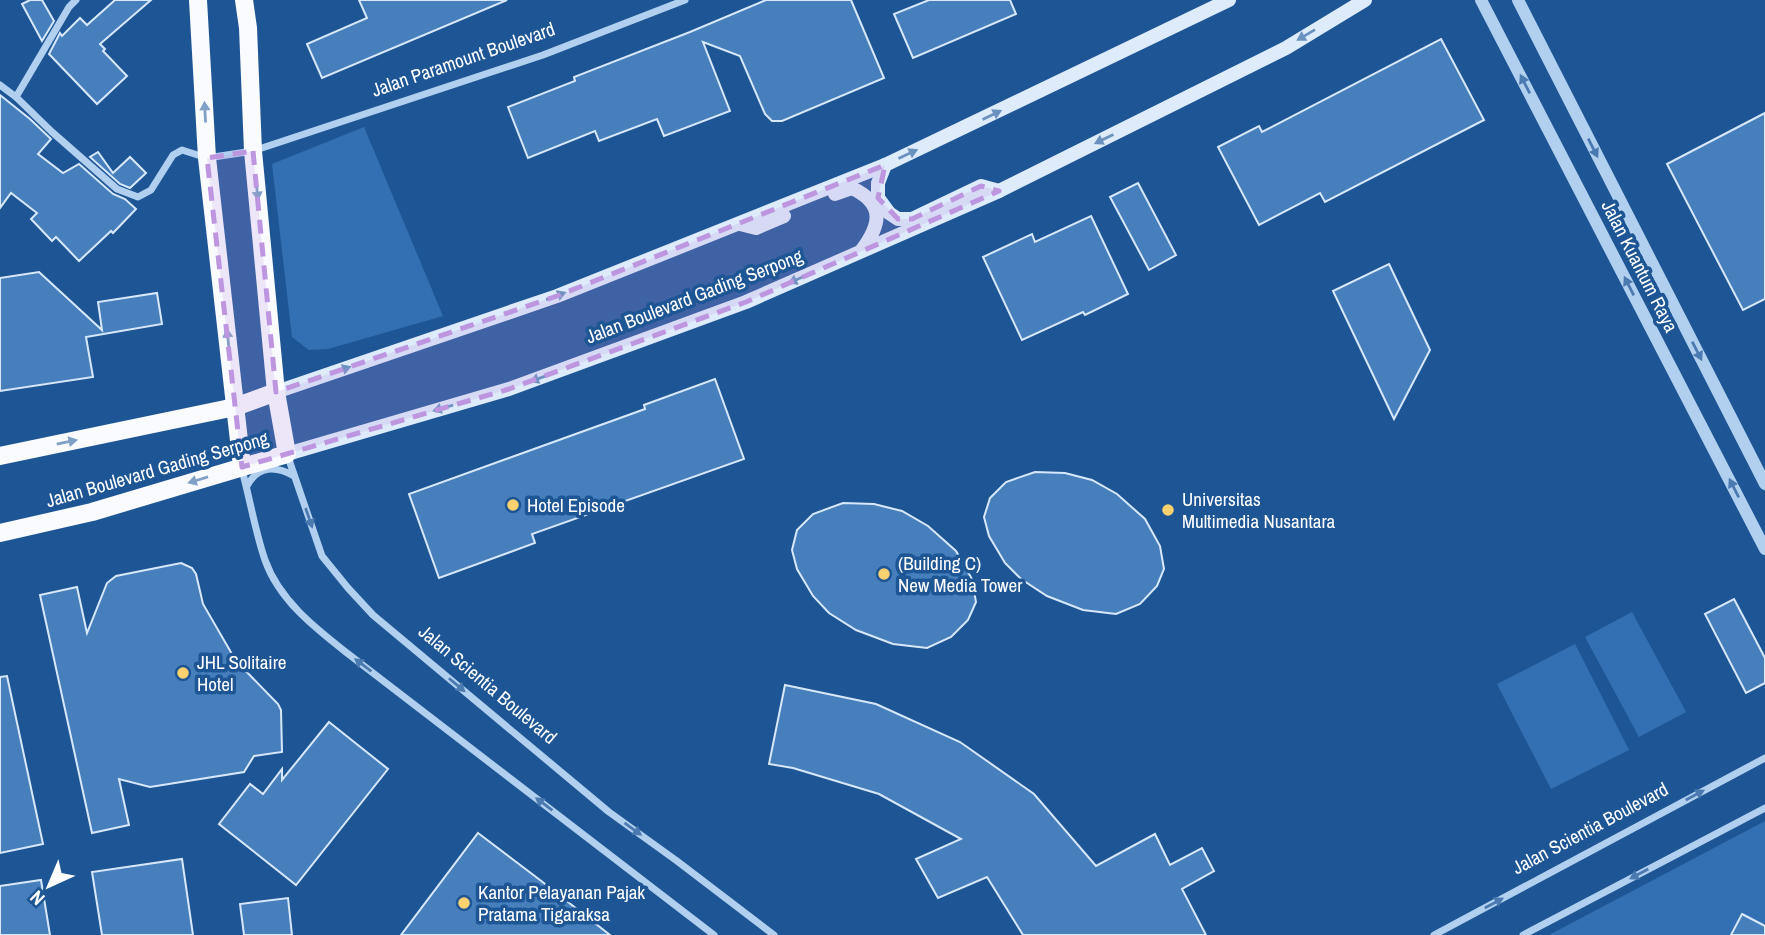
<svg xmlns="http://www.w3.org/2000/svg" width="1765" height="935" font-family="'Archivo Narrow',sans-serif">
<rect width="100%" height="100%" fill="#1e5695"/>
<g fill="#3270b3">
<polygon points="364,127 443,316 328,349 309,350 292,337 272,164"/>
<polygon points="1632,612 1686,712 1639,737 1585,637"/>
<polygon points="1575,644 1629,750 1551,789 1497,684"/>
<polygon points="1765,821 1765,935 1549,935"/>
</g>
<g fill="#467fbc" stroke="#d7e8fa" stroke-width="2">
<polygon points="30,0 42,0 54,21 42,41 22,4"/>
<polygon points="115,0 151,0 100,44 105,49 103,51 127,76 97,104 49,54 60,33 62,36 80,18 87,25"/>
<polygon points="359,0 507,0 322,78 307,44 367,18"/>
<polygon points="766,0 851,0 884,78 782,121 772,121 765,114 740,56 703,42 730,111 664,136 657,119 599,141 595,131 528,158 508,107 575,81 574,77 690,32"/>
<polygon points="929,0 1010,0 1016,14 913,58 894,14"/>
<polygon points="1441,39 1484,120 1325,202 1320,193 1259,225 1218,147 1259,126 1262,132"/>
<polygon points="0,95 30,119 51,139 38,154 63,173 79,164 113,194 125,199 136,209 113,233 111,231 79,261 56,237 52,241 31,219 37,213 11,193 0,208"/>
<polygon points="1765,113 1765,299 1743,310 1667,164"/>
<polygon points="98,152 113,173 130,157 146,173 130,188 120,184 90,157"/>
<polygon points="1138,183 1176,255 1149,270 1110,197"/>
<polygon points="1091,216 1128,294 1085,315 1083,312 1022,340 983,257 1032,234 1035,242"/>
<polygon points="1389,264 1430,350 1394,419 1333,291"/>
<polygon points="39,272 102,330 98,302 157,293 162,324 86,337 93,377 0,391 0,278"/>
<polygon points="715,379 744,459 532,534 535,543 439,578 409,494 645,409 644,405"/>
<polygon points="1035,472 1065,473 1092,480 1117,494 1145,519 1160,546 1164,569 1157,586 1140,604 1116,614 1083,610 1047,596 1021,579 1005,563 989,536 984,517 990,498 1006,482"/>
<polygon points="843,503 874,504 902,511 928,526 956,551 972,579 976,602 968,620 951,637 927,648 893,644 856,630 829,613 813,596 797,569 792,550 797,530 813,514"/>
<polygon points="181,563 192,568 196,574 203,604 236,661 278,704 281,710 282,752 254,756 244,772 150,787 119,779 129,825 92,833 40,595 77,587 87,633 107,583 116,576"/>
<polygon points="1734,599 1765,658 1765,683 1746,693 1705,614"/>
<polygon points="7,676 43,844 0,853 0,677"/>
<polygon points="785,685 876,704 960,742 1034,794 1096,866 1155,834 1170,865 1202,848 1214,871 1182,889 1206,935 1023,935 987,877 938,898 916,859 961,839 879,794 793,768 769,764"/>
<polygon points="329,722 388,769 296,885 219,824 250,784 263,794 282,769 282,780"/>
<polygon points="478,833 540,880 610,935 401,935"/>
<polygon points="182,859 193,935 102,935 92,872"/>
<polygon points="41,880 50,935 0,935 0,886"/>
<polygon points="288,898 292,935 244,935 240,904"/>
<polygon points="1742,914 1765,926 1765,935 1731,935"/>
</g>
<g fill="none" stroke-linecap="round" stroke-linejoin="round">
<g stroke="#b1cfef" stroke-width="7">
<polyline points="0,85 16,97 52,132 117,189 138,197 151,190 173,155 182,150 207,158 253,151 543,55 685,0"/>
<polyline points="16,97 69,7 76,0"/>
<polyline points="287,454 322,556 348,588 373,615 609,812 677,861 774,935"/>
<path d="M242 470C250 499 255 531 265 560 279 600 315 628 347 653L714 935"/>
<path d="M247 486C258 465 276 466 294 476"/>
<polyline points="1434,935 1765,758"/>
<polyline points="1523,935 1765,808"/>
</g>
<g stroke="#b1cfef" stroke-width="12">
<polyline points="1481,0 1765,549"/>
<polyline points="1518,0 1765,484"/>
</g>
<g stroke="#deebfb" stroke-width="14">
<polyline points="885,165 878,183 878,198 889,213 898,219 912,219 981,186 999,191"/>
<path d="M835 194 852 188C885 204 881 224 862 250"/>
<polyline points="740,224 756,228 784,216"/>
<polyline points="276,392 557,296 885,165 1229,0"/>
<polyline points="287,454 509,389 746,302 999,191 1286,48 1365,0"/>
</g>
<g stroke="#f9fbff" stroke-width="18">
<polyline points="198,0 207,158 242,467"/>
<polyline points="0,456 235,407 276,392"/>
<polyline points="0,533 92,512 287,454 276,392 253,151 248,28 244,0"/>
</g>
</g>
<defs><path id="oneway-solid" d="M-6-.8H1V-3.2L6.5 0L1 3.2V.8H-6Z" transform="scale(1.75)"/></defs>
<g fill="#6b92be">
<use href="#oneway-solid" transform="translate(1306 35) rotate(149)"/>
<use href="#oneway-solid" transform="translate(992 115) rotate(-26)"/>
<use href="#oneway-solid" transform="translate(1104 139) rotate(154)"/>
<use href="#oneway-solid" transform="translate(908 154) rotate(-25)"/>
<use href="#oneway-solid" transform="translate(798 279) rotate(156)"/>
<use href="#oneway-solid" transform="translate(556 296) rotate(-20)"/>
<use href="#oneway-solid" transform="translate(341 370) rotate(-19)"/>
<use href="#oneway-solid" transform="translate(540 378) rotate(160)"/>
<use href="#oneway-solid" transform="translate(443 408) rotate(164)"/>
</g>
<g fill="#4a7ab0">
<use href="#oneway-solid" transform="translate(1525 84) rotate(-117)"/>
<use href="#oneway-solid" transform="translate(1593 148) rotate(63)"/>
<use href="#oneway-solid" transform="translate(1629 286) rotate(-117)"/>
<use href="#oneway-solid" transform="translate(1697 351) rotate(63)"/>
<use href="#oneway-solid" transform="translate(1734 488) rotate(-117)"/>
<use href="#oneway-solid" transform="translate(309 518) rotate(71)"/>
<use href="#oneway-solid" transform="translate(363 665) rotate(-143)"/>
<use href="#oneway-solid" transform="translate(457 685) rotate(40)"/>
<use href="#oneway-solid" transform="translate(1695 795) rotate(-28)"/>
<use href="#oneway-solid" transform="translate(544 804) rotate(-143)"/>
<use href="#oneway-solid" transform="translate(633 829) rotate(36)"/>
<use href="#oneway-solid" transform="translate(1639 874) rotate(152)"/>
<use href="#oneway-solid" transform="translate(1494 903) rotate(-28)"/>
</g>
<g fill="#81a0c5">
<use href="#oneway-solid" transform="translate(205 112) rotate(-93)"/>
<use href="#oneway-solid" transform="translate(257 190) rotate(84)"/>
<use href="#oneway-solid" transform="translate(228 339) rotate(-96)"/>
<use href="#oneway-solid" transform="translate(67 442) rotate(-12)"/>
<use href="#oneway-solid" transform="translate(198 480) rotate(163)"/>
</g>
<path fill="#bd96df" fill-opacity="0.2" stroke="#bd96df" stroke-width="5" stroke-dasharray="14 9" stroke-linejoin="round" d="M253 151 276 392 557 296 885 165 878 198 898 219H912L981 186 999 191 746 302 509 389 242 467 207 158Z"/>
<g fill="#fdd070" stroke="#1e5695" stroke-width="2.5">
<circle cx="513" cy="505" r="7"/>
<circle cx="1168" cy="510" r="7"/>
<circle cx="884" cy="574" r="7"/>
<circle cx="183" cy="673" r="7"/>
<circle cx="464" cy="903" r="7"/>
</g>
<g text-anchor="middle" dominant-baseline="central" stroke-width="7" stroke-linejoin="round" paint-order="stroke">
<g font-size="19" fill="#fff" stroke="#1e5695">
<text transform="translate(463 59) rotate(-19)">Jalan Paramount Boulevard</text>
<text transform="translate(1640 266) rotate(63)">Jalan Kuantum Raya</text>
<text transform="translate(694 296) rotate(-21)">Jalan Boulevard Gading Serpong</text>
<text transform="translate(157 469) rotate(-16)">Jalan Boulevard Gading Serpong</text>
<text transform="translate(488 684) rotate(40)">Jalan Scientia Boulevard</text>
<text transform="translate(1590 828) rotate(-28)">Jalan Scientia Boulevard</text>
</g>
<g font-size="19" fill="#fff" stroke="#1e5695" text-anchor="start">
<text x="1182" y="499">Universitas<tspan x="1182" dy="22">Multimedia Nusantara</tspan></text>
<text x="527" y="505">Hotel Episode</text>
<text x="898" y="563">(Building C)<tspan x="898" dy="22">New Media Tower</tspan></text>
<text x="197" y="662">JHL Solitaire<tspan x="197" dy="22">Hotel</tspan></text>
<text x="478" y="892">Kantor Pelayanan Pajak<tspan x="478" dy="22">Pratama Tigaraksa</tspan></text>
</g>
</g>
<g transform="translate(49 886) rotate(224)" stroke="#1e5695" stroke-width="5" paint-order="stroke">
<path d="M0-5L12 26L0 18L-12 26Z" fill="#ffffff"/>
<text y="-10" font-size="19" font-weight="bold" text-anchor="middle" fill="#ffffff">N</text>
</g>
</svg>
